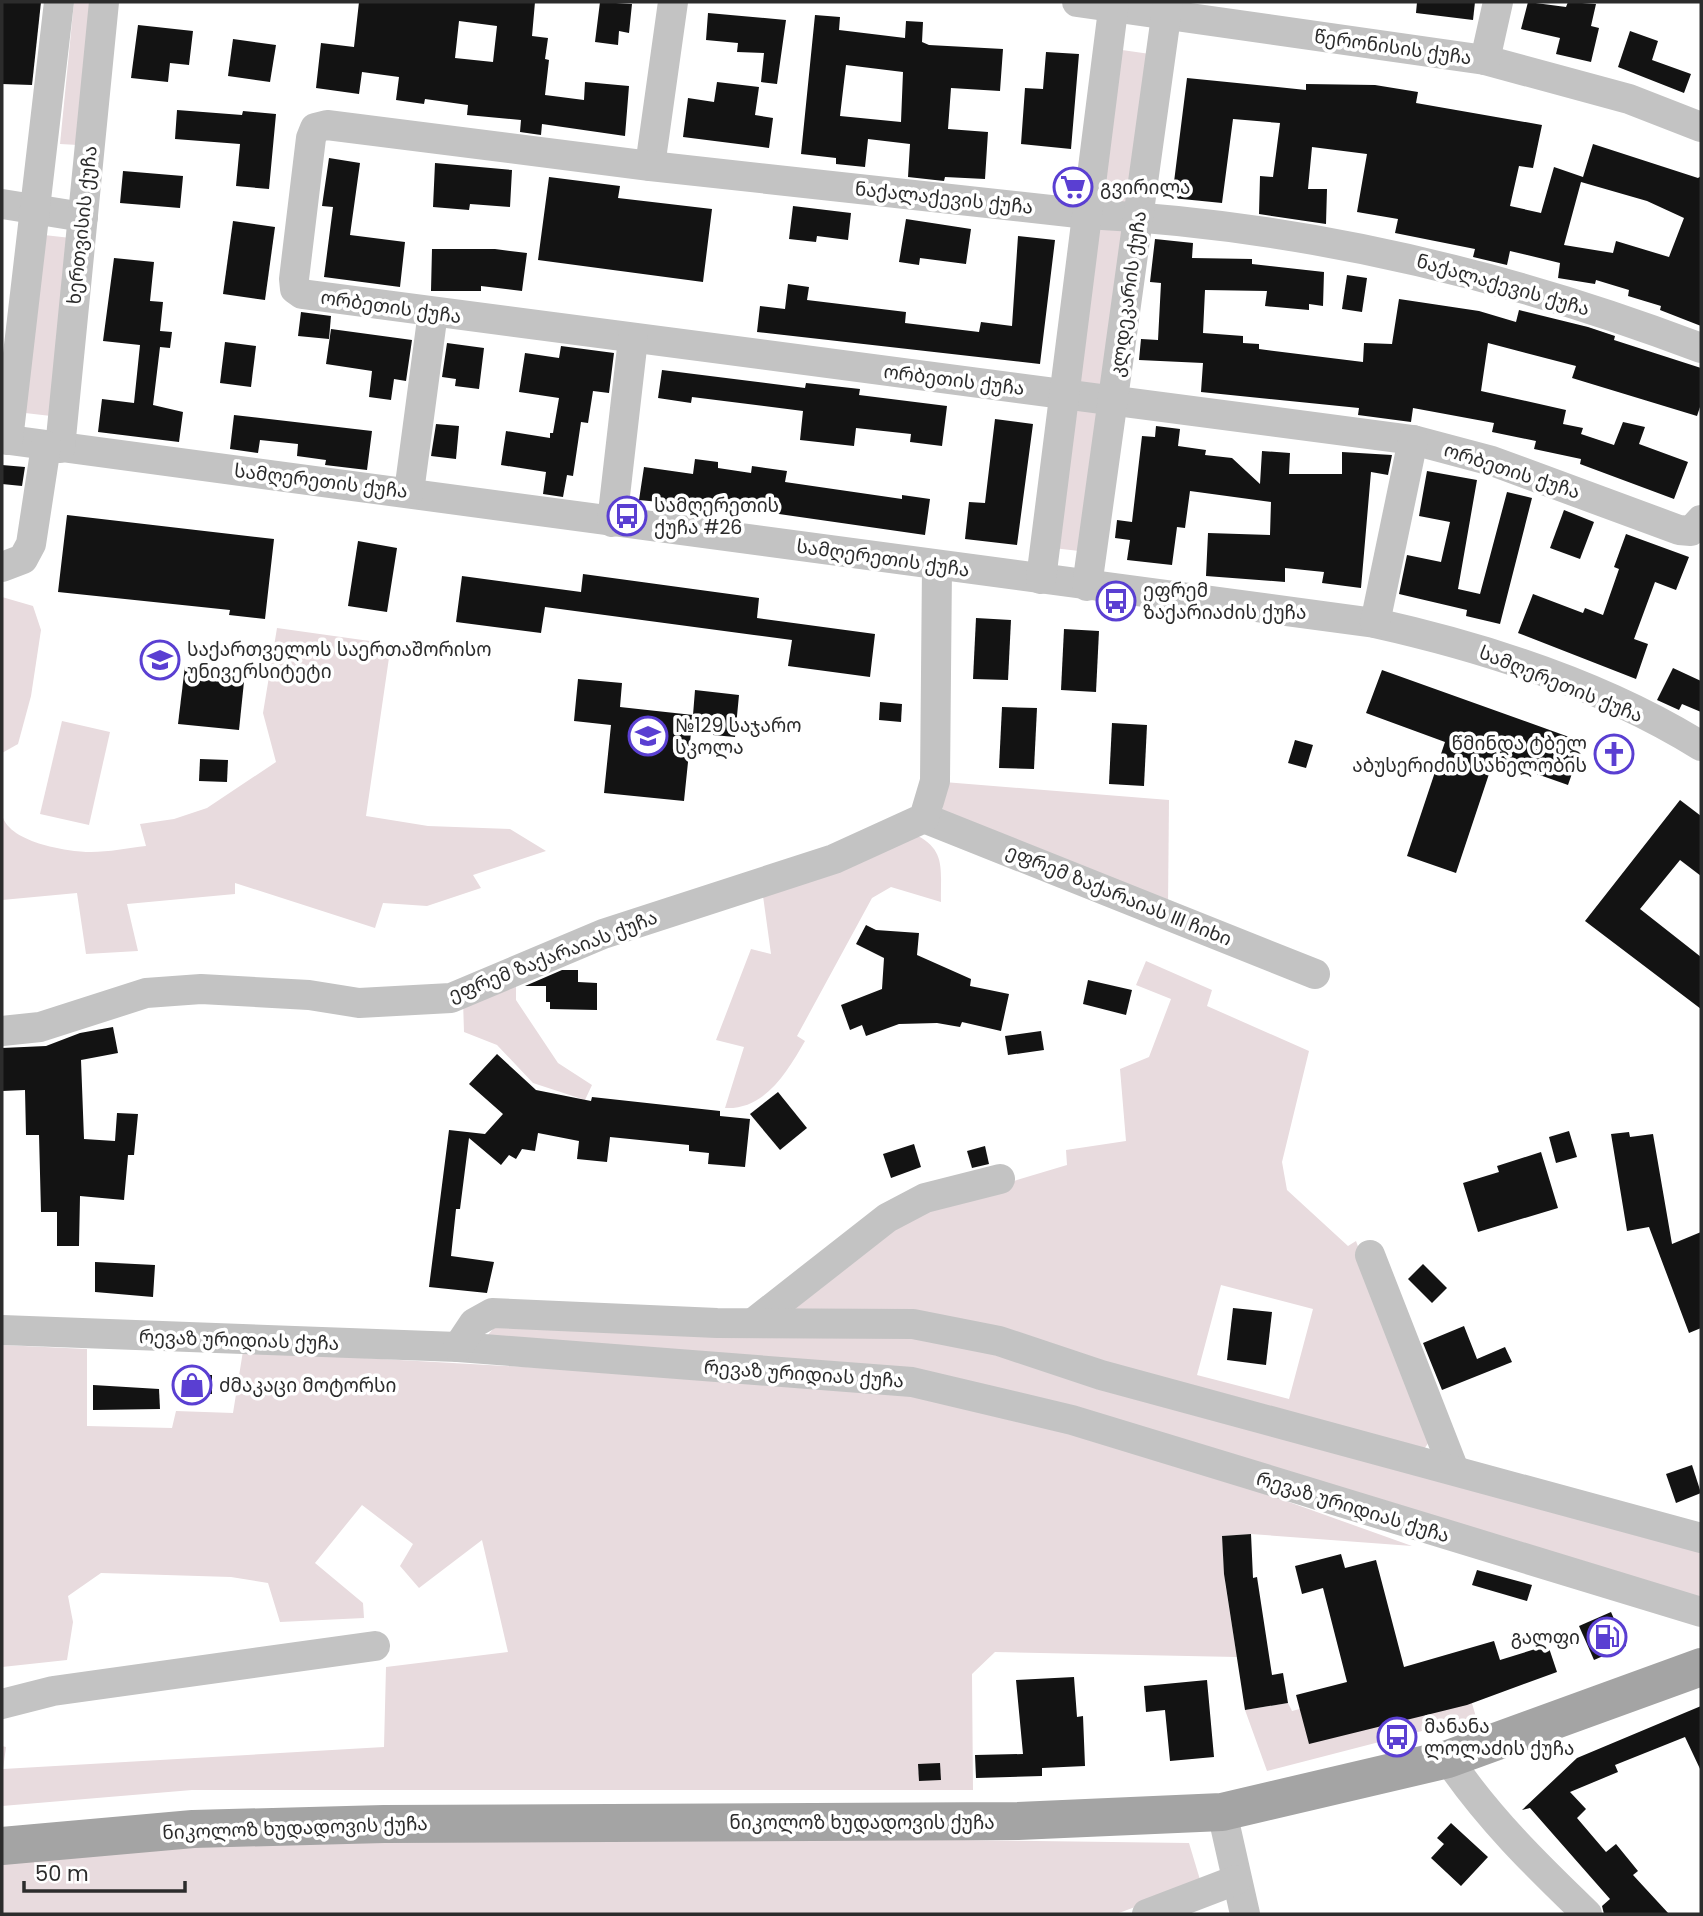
<svg xmlns="http://www.w3.org/2000/svg" width="1703" height="1916" font-family="Poppins,'Noto Sans Georgian',sans-serif">
<rect width="100%" height="100%" fill="#fff"/>
<g fill="#e8dbde" fill-rule="evenodd">
<polygon points="74,2 92,2 78,145 60,144"/>
<polygon points="1115,49 1150,54 1088,552 1053,548"/>
<polygon points="44,235 71,238 51,416 25,413"/>
<polygon points="2,597 33,606 41,630 31,696 18,744 2,753"/>
<path d="M277 628 391 644 366 816 428 826 510 829 546 851 473 875 481 888 427 906 383 903 375 928 235 883V894L127 904 138 951 86 954 77 893 2 900V813C5 842 68 852 91 852 109 852 128 848 146 846L140 824 174 819 207 808 276 762 263 713Z"/>
<polygon points="62,721 110,732 89,825 40,814"/>
<polygon points="944,782 1169,800 1168,905 942,816"/>
<path d="M918 836C947 851 940 873 941 902L891 887 872 898 797 1036 805 1041C787 1072 765 1110 725 1108L744 1047 716 1040 751 949 771 954 763 896Z"/>
<path d="M1146 961 1212 990 1207 1006 1309 1051 1282 1162 1287 1190 1348 1246 1356 1241 1429 1442 1422 1452 990 1336 779 1318 881 1229 927 1207 1067 1165 1066 1150 1126 1141 1120 1069 1149 1057 1171 999 1136 985ZM1221 1285 1313 1309 1289 1399 1197 1375Z"/>
<polygon points="516,980 516,1000 558,1063 592,1085 585,1100 533,1083 497,1045 464,1032 463,1001"/>
<polygon points="494,1328 928,1333 1701,1545 1701,1597 912,1373 486,1337"/>
<polygon points="2,1345 87,1349 87,1426 172,1428 176,1411 233,1413 243,1351 894,1388 1174,1461 1412,1546 1251,1534 1222,1536 1225,1582 1237,1657 995,1652 972,1674 973,1790 192,1790 2,1806 2,1746 6,1747 3,1769 384,1747 386,1667 508,1652 482,1540 419,1588 400,1566 413,1544 362,1505 315,1563 363,1603 364,1618 280,1622 268,1583 231,1577 101,1573 68,1596 73,1622 67,1660 2,1667"/>
<polygon points="1461,1666 1476,1717 1267,1771 1245,1710 1288,1703 1292,1711"/>
<polygon points="154,1829 1189,1843 1201,1883 1116,1914 2,1914 2,1853"/>
</g>
<g fill="#131313" fill-rule="evenodd">
<polygon points="2,2 41,2 32,85 2,84"/>
<path d="M359 2H535L532 36 548 38 545 59 549 60 545 95 584 100 585 82 629 86 625 136 542 124 541 135 520 132 521 120 467 115 468 105 425 99 424 104 396 100 399 77 362 72 359 94 316 88 321 43 354 47ZM459 21 497 26 493 62 455 58Z"/>
<polygon points="600,2 632,4 629,33 619,31 618,45 595,42"/>
<polygon points="1417,2 1475,2 1473,20 1416,13"/>
<polygon points="1528,2 1566,7 1568,2 1596,4 1591,26 1599,28 1591,62 1556,54 1560,38 1521,29"/>
<polygon points="708,13 786,20 777,84 761,82 764,53 737,52 738,43 706,40"/>
<path d="M815 15 840 17 839 30 905 38 906 21 923 22 922 42 929 45 1003 49 1000 91 951 88 948 129 988 132 985 179 945 177 944 181 908 177 910 144 868 139 865 167 836 164V158L801 154ZM846 65 903 72 901 122 840 116Z"/>
<polygon points="138,25 193,31 189,65 170,63 168,82 131,78"/>
<polygon points="1630,31 1658,41 1652,60 1691,74 1684,93 1618,67"/>
<polygon points="233,39 276,45 270,82 228,76"/>
<polygon points="1046,52 1079,54 1071,149 1021,144 1025,88 1043,89"/>
<path d="M1187 78 1306 90V84L1375 85 1418 92 1416 103 1542 125 1533 168 1519 166 1510 206 1541 213 1554 167 1583 177 1593 144 1698 178 1701 176V326L1660 310 1661 306 1628 296 1629 290 1596 280 1595 284 1558 278 1560 263 1510 251 1507 265 1473 257 1475 249 1395 233 1398 219 1357 212 1367 154 1312 147 1308 189H1327L1326 224 1259 214 1260 176 1273 177 1280 123 1233 119 1222 203 1172 198ZM1581 182 1647 201 1684 218 1669 257 1616 241 1613 253 1564 245Z"/>
<polygon points="717,82 759,87 755,115 773,118 769,148 683,137 688,98 714,102"/>
<polygon points="177,110 242,115 243,111 276,114 269,189 236,186 240,144 175,139"/>
<polygon points="329,158 360,163 350,235 405,242 400,287 324,277 333,207 322,206"/>
<polygon points="435,163 512,170 510,207 470,204 469,210 433,207"/>
<polygon points="1064,170 1075,171 1072,195 1062,194"/>
<polygon points="123,171 183,176 180,208 120,203"/>
<polygon points="549,177 620,186 618,198 712,209 703,282 538,260"/>
<polygon points="793,206 851,213 848,240 817,236 816,242 789,239"/>
<polygon points="906,219 971,229 966,264 920,258 919,265 899,262"/>
<polygon points="233,221 275,227 265,300 223,294"/>
<polygon points="1018,236 1055,240 1040,364 757,332 760,306 785,309 788,284 809,287 807,300 906,312 905,323 979,332 981,322 1012,326"/>
<polygon points="1155,239 1193,243 1192,258 1252,259 1252,264 1324,272 1323,306 1309,304 1309,310 1265,306 1267,291 1205,290 1203,333 1243,336 1243,343 1259,344 1259,349 1363,362 1364,343 1392,344 1399,299 1479,311 1516,322 1519,310 1588,327 1615,336 1614,340 1701,368 1701,404 1697,416 1572,378 1576,366 1488,343 1481,391 1566,410 1563,424 1583,428 1581,434 1614,445 1623,422 1645,427 1639,444 1688,462 1674,499 1580,464 1581,459 1534,449 1536,441 1492,432 1494,423 1413,408 1411,422 1358,415 1359,408 1201,392 1203,363 1139,360 1141,339 1158,340 1161,283 1150,282"/>
<polygon points="432,249 495,249 527,253 522,291 481,286 481,291 431,291"/>
<polygon points="114,258 154,262 150,301 163,302 160,331 172,332 170,348 160,347 153,405 183,412 179,442 98,432 102,399 134,403 140,345 103,341"/>
<polygon points="1347,275 1367,278 1362,312 1342,309"/>
<polygon points="301,312 331,316 329,339 298,336"/>
<polygon points="331,329 412,340 406,381 394,379 391,400 369,397 372,371 326,364"/>
<polygon points="225,342 256,346 251,387 220,383"/>
<polygon points="447,343 484,348 479,389 455,386 456,379 442,377"/>
<polygon points="561,346 614,353 609,393 593,391 588,423 581,422 573,476 567,475 563,497 543,494 546,472 501,465 506,431 550,438 550,433 553,433 559,398 519,392 525,353 559,358"/>
<polygon points="662,370 805,388 806,383 860,389 859,395 947,406 942,446 910,442 911,434 856,428 854,446 800,440 803,411 692,397 691,403 658,398"/>
<polygon points="234,415 372,431 367,470 325,465 326,460 297,456 298,444 260,440 258,453 230,449"/>
<polygon points="995,419 1033,424 1017,545 965,539 969,502 985,503"/>
<polygon points="436,424 459,426 456,459 431,456"/>
<polygon points="1156,426 1180,429 1178,446 1206,450 1205,455 1232,458 1260,484 1262,451 1290,453 1289,474 1342,474 1342,452 1392,455 1388,475 1371,472 1361,588 1322,583 1324,572 1285,568 1285,582 1206,576 1208,533 1270,535 1271,502 1190,491 1185,528 1177,527 1172,565 1127,560 1130,540 1115,538 1117,520 1132,522 1142,436 1155,437"/>
<polygon points="695,459 718,462 718,468 751,473 752,466 787,471 785,482 902,499 902,495 930,499 925,535 772,513 639,500 644,467 693,474"/>
<polygon points="2,465 25,467 22,486 2,484"/>
<polygon points="1427,471 1477,480 1458,589 1480,594 1507,492 1532,498 1500,624 1466,616 1467,610 1399,594 1407,555 1441,562 1450,522 1419,516"/>
<polygon points="1564,510 1594,522 1580,559 1550,548"/>
<polygon points="67,515 274,539 265,619 229,615 230,610 58,592"/>
<polygon points="1626,534 1689,557 1676,590 1655,582 1634,639 1648,644 1636,679 1518,633 1533,594 1583,613 1585,608 1603,615 1619,569 1614,567"/>
<polygon points="358,541 397,548 387,612 348,606"/>
<polygon points="583,574 759,598 757,618 875,634 870,677 788,666 792,640 754,635 545,607 541,633 456,622 462,576 581,592"/>
<polygon points="976,618 1011,620 1008,680 973,679"/>
<polygon points="1064,629 1099,631 1096,692 1061,690"/>
<polygon points="185,666 245,672 239,730 178,724"/>
<polygon points="1673,668 1701,681 1701,712 1682,704 1679,710 1657,700"/>
<polygon points="1382,670 1583,742 1568,785 1494,759 1456,873 1407,856 1445,742 1366,713"/>
<polygon points="578,679 622,683 620,707 693,715 695,690 739,695 735,737 691,733 684,801 604,793 611,725 574,721"/>
<polygon points="880,702 902,704 901,722 879,720"/>
<polygon points="1002,707 1037,708 1034,769 999,768"/>
<polygon points="1112,723 1147,725 1144,786 1109,784"/>
<polygon points="1295,740 1313,745 1306,768 1288,763"/>
<polygon points="200,759 228,760 227,782 199,781"/>
<polygon points="1680,800 1701,816 1701,876 1680,860 1640,909 1701,957 1701,1009 1585,921"/>
<polygon points="866,925 876,930 919,933 917,955 971,979 970,986 1009,994 1001,1031 962,1022 960,1027 937,1023 899,1024 866,1036 862,1025 850,1030 841,1005 882,989 884,958 856,944"/>
<polygon points="562,970 578,970 578,982 597,983 597,1010 550,1009 550,1002 546,1002 546,986 525,986"/>
<polygon points="1088,980 1132,990 1126,1015 1083,1004"/>
<polygon points="113,1027 118,1053 81,1060 84,1139 115,1141 117,1113 138,1114 134,1155 128,1155 124,1200 80,1196 79,1246 57,1246 57,1212 41,1212 39,1135 26,1135 25,1090 2,1091 2,1048 46,1046 80,1033"/>
<polygon points="1041,1031 1044,1050 1008,1055 1005,1036"/>
<polygon points="497,1054 536,1090 591,1101 592,1097 720,1111 720,1116 750,1119 745,1167 708,1164 709,1153 689,1151 689,1145 610,1137 607,1162 577,1159 579,1141 538,1133 535,1151 522,1149 516,1159 509,1155 501,1165 469,1138 460,1209 456,1209 451,1256 494,1262 487,1293 429,1287 449,1130 485,1134 503,1114 469,1084"/>
<polygon points="778,1092 807,1128 780,1150 750,1114"/>
<polygon points="1569,1131 1577,1157 1556,1163 1549,1137"/>
<polygon points="1629,1132 1630,1137 1653,1134 1672,1244 1701,1232 1701,1328 1689,1333 1649,1227 1627,1231 1611,1134"/>
<polygon points="914,1144 921,1167 891,1178 883,1154"/>
<polygon points="985,1146 989,1164 972,1168 967,1151"/>
<polygon points="1541,1152 1558,1208 1478,1232 1463,1183 1499,1172 1497,1166"/>
<polygon points="95,1262 155,1265 153,1297 95,1292"/>
<polygon points="1423,1264 1447,1288 1432,1303 1408,1279"/>
<polygon points="1233,1308 1272,1312 1266,1365 1227,1360"/>
<polygon points="1464,1326 1477,1359 1505,1347 1512,1362 1442,1390 1423,1343"/>
<polygon points="178,1374 212,1375 212,1394 178,1394"/>
<polygon points="93,1385 159,1389 160,1409 93,1410"/>
<polygon points="1692,1465 1701,1493 1676,1503 1666,1474"/>
<polygon points="1251,1534 1253,1578 1257,1577 1272,1675 1283,1673 1288,1703 1245,1710 1224,1574 1222,1536"/>
<polygon points="1341,1554 1345,1568 1376,1560 1404,1667 1494,1641 1500,1660 1548,1645 1557,1672 1467,1705 1309,1744 1296,1695 1347,1682 1323,1588 1302,1594 1295,1566"/>
<polygon points="1477,1570 1532,1585 1527,1601 1472,1585"/>
<polygon points="1611,1612 1626,1646 1594,1660 1579,1626"/>
<polygon points="1074,1677 1077,1717 1083,1716 1085,1766 1042,1768 1042,1776 976,1778 975,1755 1023,1754 1016,1680"/>
<polygon points="1207,1680 1214,1757 1170,1761 1165,1710 1146,1712 1144,1686"/>
<polygon points="1701,1706 1701,1771 1685,1737 1615,1765 1618,1772 1570,1792 1586,1809 1577,1818 1606,1852 1616,1844 1638,1871 1633,1875 1669,1914 1604,1914 1602,1906 1610,1899 1530,1808 1522,1810 1577,1758"/>
<polygon points="940,1763 941,1780 919,1781 918,1764"/>
<polygon points="1451,1823 1488,1857 1461,1886 1431,1858 1444,1844 1437,1838"/>
</g>
<g fill="none" stroke-linecap="round" stroke-linejoin="round">
<g stroke="#c3c3c3" stroke-width="30">
<polyline points="1077,2 1485,60 1629,99 1701,127"/>
<polyline points="1485,60 1498,2"/>
<polyline points="650,166 673,2"/>
<polyline points="2,204 83,217"/>
<path d="M1701 348C1504 273 1298 225 1087 214L650 166 327 125 315 128 311 138 294 279 295 289 302 294 1413 440 1492 461 1679 530 1691 531 1701 520"/>
<path d="M2 439 1375 623C1487 648 1603 685 1701 746"/>
<polyline points="8,440 59,2"/>
<polyline points="60,448 104,2"/>
<polyline points="409,492 433,312"/>
<polyline points="612,522 633,339"/>
<polyline points="2,567 23,559 31,544 46,446"/>
<polyline points="1041,579 1114,2"/>
<polyline points="1087,586 1168,2"/>
<polyline points="1375,623 1413,440"/>
<polyline points="924,818 1315,974"/>
<polyline points="2,1031 40,1027 146,993 201,989 309,995 359,1003 451,998 603,934 834,859 924,818 935,781 937,566"/>
<polyline points="1370,1255 1454,1470"/>
<polyline points="753,1323 887,1218 925,1198 1000,1179"/>
<polyline points="2,1330 458,1347 912,1382 1072,1420 1701,1612"/>
<polyline points="458,1347 474,1323 492,1313 717,1323 913,1324 999,1341 1101,1375 1701,1538"/>
<polyline points="2,1704 53,1691 375,1646"/>
<path d="M1448 1759C1488 1818 1536 1865 1587 1914"/>
<polyline points="1222,1812 1245,1914"/>
<polyline points="1147,1914 1236,1880"/>
</g>
<polyline stroke="#a4a4a4" stroke-width="38" points="2,1846 193,1829 384,1824 1018,1821 1222,1812 1448,1759 1701,1667"/>
</g>
<defs>
<symbol id="supermarket-ring" viewBox="-11 -11 22 22"><circle r="9.5" fill="#fff" stroke="#5a3fd2" stroke-width="1.5"/><path d="M-6-5.5h2.5l.6 2H6L4.5 2H-2.5L-4.4-4H-6ZM-1.5 3.2a1.3 1.3 0 1 0 .1 0ZM3 3.2a1.3 1.3 0 1 0 .1 0Z" fill="#5a3fd2"/></symbol>
<symbol id="bus-ring" viewBox="-11 -11 22 22"><circle r="9.5" fill="#fff" stroke="#5a3fd2" stroke-width="1.5"/><path d="M-5-6H5V4H4V6H2V4H-2V6H-4V4H-5ZM-3.5-4V0h7V-4ZM-3.5 1.2v1.5H-2V1.2ZM2 1.2v1.5H3.5V1.2Z" fill="#5a3fd2"/></symbol>
<symbol id="university-ring" viewBox="-11 -11 22 22"><circle r="9.5" fill="#fff" stroke="#5a3fd2" stroke-width="1.5"/><path d="M0-5L7-2L0 1L-7-2ZM-4 1L0 2.5L4 1V4Q0 6-4 4Z" fill="#5a3fd2"/></symbol>
<symbol id="school-ring" viewBox="-11 -11 22 22"><circle r="9.5" fill="#fff" stroke="#5a3fd2" stroke-width="1.5"/><path d="M0-5L7-2L0 1L-7-2ZM-4 1L0 2.5L4 1V4Q0 6-4 4Z" fill="#5a3fd2"/></symbol>
<symbol id="church-ring" viewBox="-11 -11 22 22"><circle r="9.5" fill="#fff" stroke="#5a3fd2" stroke-width="1.5"/><path d="M-1.2-6h2.4v3.5h3.3v2.4h-3.3V6h-2.4V-.1h-3.3v-2.4h3.3Z" fill="#5a3fd2"/></symbol>
<symbol id="shop-ring" viewBox="-11 -11 22 22"><circle r="9.5" fill="#fff" stroke="#5a3fd2" stroke-width="1.5"/><path d="M-5-2.5h2.3a2.7 3.5 0 0 1 5.4 0H5L5.5 6h-11ZM-1.5-2.5h3a1.5 2.3 0 0 0-3 0Z" fill="#5a3fd2"/></symbol>
<symbol id="fuel-ring" viewBox="-11 -11 22 22"><circle r="9.5" fill="#fff" stroke="#5a3fd2" stroke-width="1.5"/><path d="M-5.5-6h7V0h2V4h1.3V-2.5L3-4.5l.8-.8L6-3V5H2.5V1h-1V6h-7ZM-4.2-4.7v3.2H.2V-4.7Z" fill="#5a3fd2"/></symbol>
</defs>
<g fill-rule="evenodd">
<use href="#supermarket-ring" x="1051" y="165" width="44" height="44"/>
<use href="#bus-ring" x="605" y="494" width="44" height="44"/>
<use href="#bus-ring" x="1094" y="579" width="44" height="44"/>
<use href="#university-ring" x="138" y="638" width="44" height="44"/>
<use href="#school-ring" x="626" y="714" width="44" height="44"/>
<use href="#church-ring" x="1592" y="732" width="44" height="44"/>
<use href="#shop-ring" x="170" y="1363" width="44" height="44"/>
<use href="#fuel-ring" x="1585" y="1615" width="44" height="44"/>
<use href="#bus-ring" x="1375" y="1715" width="44" height="44"/>
</g>
<g text-anchor="middle" dominant-baseline="central" stroke-width="7" stroke-linejoin="round" paint-order="stroke">
<g font-size="19" fill="#2c2c2c" stroke="#fff">
<text transform="translate(1393 47) rotate(8)">წერონისის ქუჩა</text>
<text transform="translate(944 198) rotate(6)">ნაქალაქევის ქუჩა</text>
<text transform="translate(82 225) rotate(-84)">ხერთვისის ქუჩა</text>
<text transform="translate(1503 285) rotate(16)">ნაქალაქევის ქუჩა</text>
<text transform="translate(1128 294) rotate(-82)">კლდეკარის ქუჩა</text>
<text transform="translate(391 307) rotate(8)">ორბეთის ქუჩა</text>
<text transform="translate(954 380) rotate(7)">ორბეთის ქუჩა</text>
<text transform="translate(1512 471) rotate(18)">ორბეთის ქუჩა</text>
<text transform="translate(321 481) rotate(7)">სამღერეთის ქუჩა</text>
<text transform="translate(883 558) rotate(8)">სამღერეთის ქუჩა</text>
<text transform="translate(1561 684) rotate(22)">სამღერეთის ქუჩა</text>
<text transform="translate(1119 895) rotate(22)">ეფრემ ზაქარაიას III ჩიხი</text>
<text transform="translate(553 956) rotate(-21)">ეფრემ ზაქარაიას ქუჩა</text>
<text transform="translate(239 1340) rotate(2)">რევაზ ურიდიას ქუჩა</text>
<text transform="translate(804 1374) rotate(4)">რევაზ ურიდიას ქუჩა</text>
<text transform="translate(1353 1507) rotate(17)">რევაზ ურიდიას ქუჩა</text>
<text x="862" y="1822">ნიკოლოზ ხუდადოვის ქუჩა</text>
<text transform="translate(295 1828) rotate(-2)">ნიკოლოზ ხუდადოვის ქუჩა</text>
</g>
<g font-size="19" fill="#2c2c2c" stroke="#fff" text-anchor="start">
<text x="1100" y="187">გვირილა</text>
<text x="654" y="505">სამღერეთის<tspan x="654" dy="22">ქუჩა #26</tspan></text>
<text x="1143" y="590">ეფრემ<tspan x="1143" dy="22">ზაქარიაძის ქუჩა</tspan></text>
<text x="187" y="649">საქართველოს საერთაშორისო<tspan x="187" dy="22">უნივერსიტეტი</tspan></text>
<text x="675" y="725">№129 საჯარო<tspan x="675" dy="22">სკოლა</tspan></text>
<text x="1587" y="743" text-anchor="end">წმინდა ტბელ<tspan x="1587" dy="22">აბუსერიძის სახელობის</tspan></text>
<text x="219" y="1385">ძმაკაცი მოტორსი</text>
<text x="1580" y="1637" text-anchor="end">გალფი</text>
<text x="1424" y="1726">მანანა<tspan x="1424" dy="22">ლოლაძის ქუჩა</tspan></text>
</g>
</g>
<rect width="1703" height="1916" fill="none" stroke="#2c2c2c" stroke-width="7"/>
<path d="M24 1881v10h161v-10" fill="none" stroke="#2c2c2c" stroke-width="3.5"/>
<text x="35" y="1881" font-size="21" fill="#2c2c2c" stroke="#ffffff" stroke-width="5" paint-order="stroke">50 m</text>
</svg>
